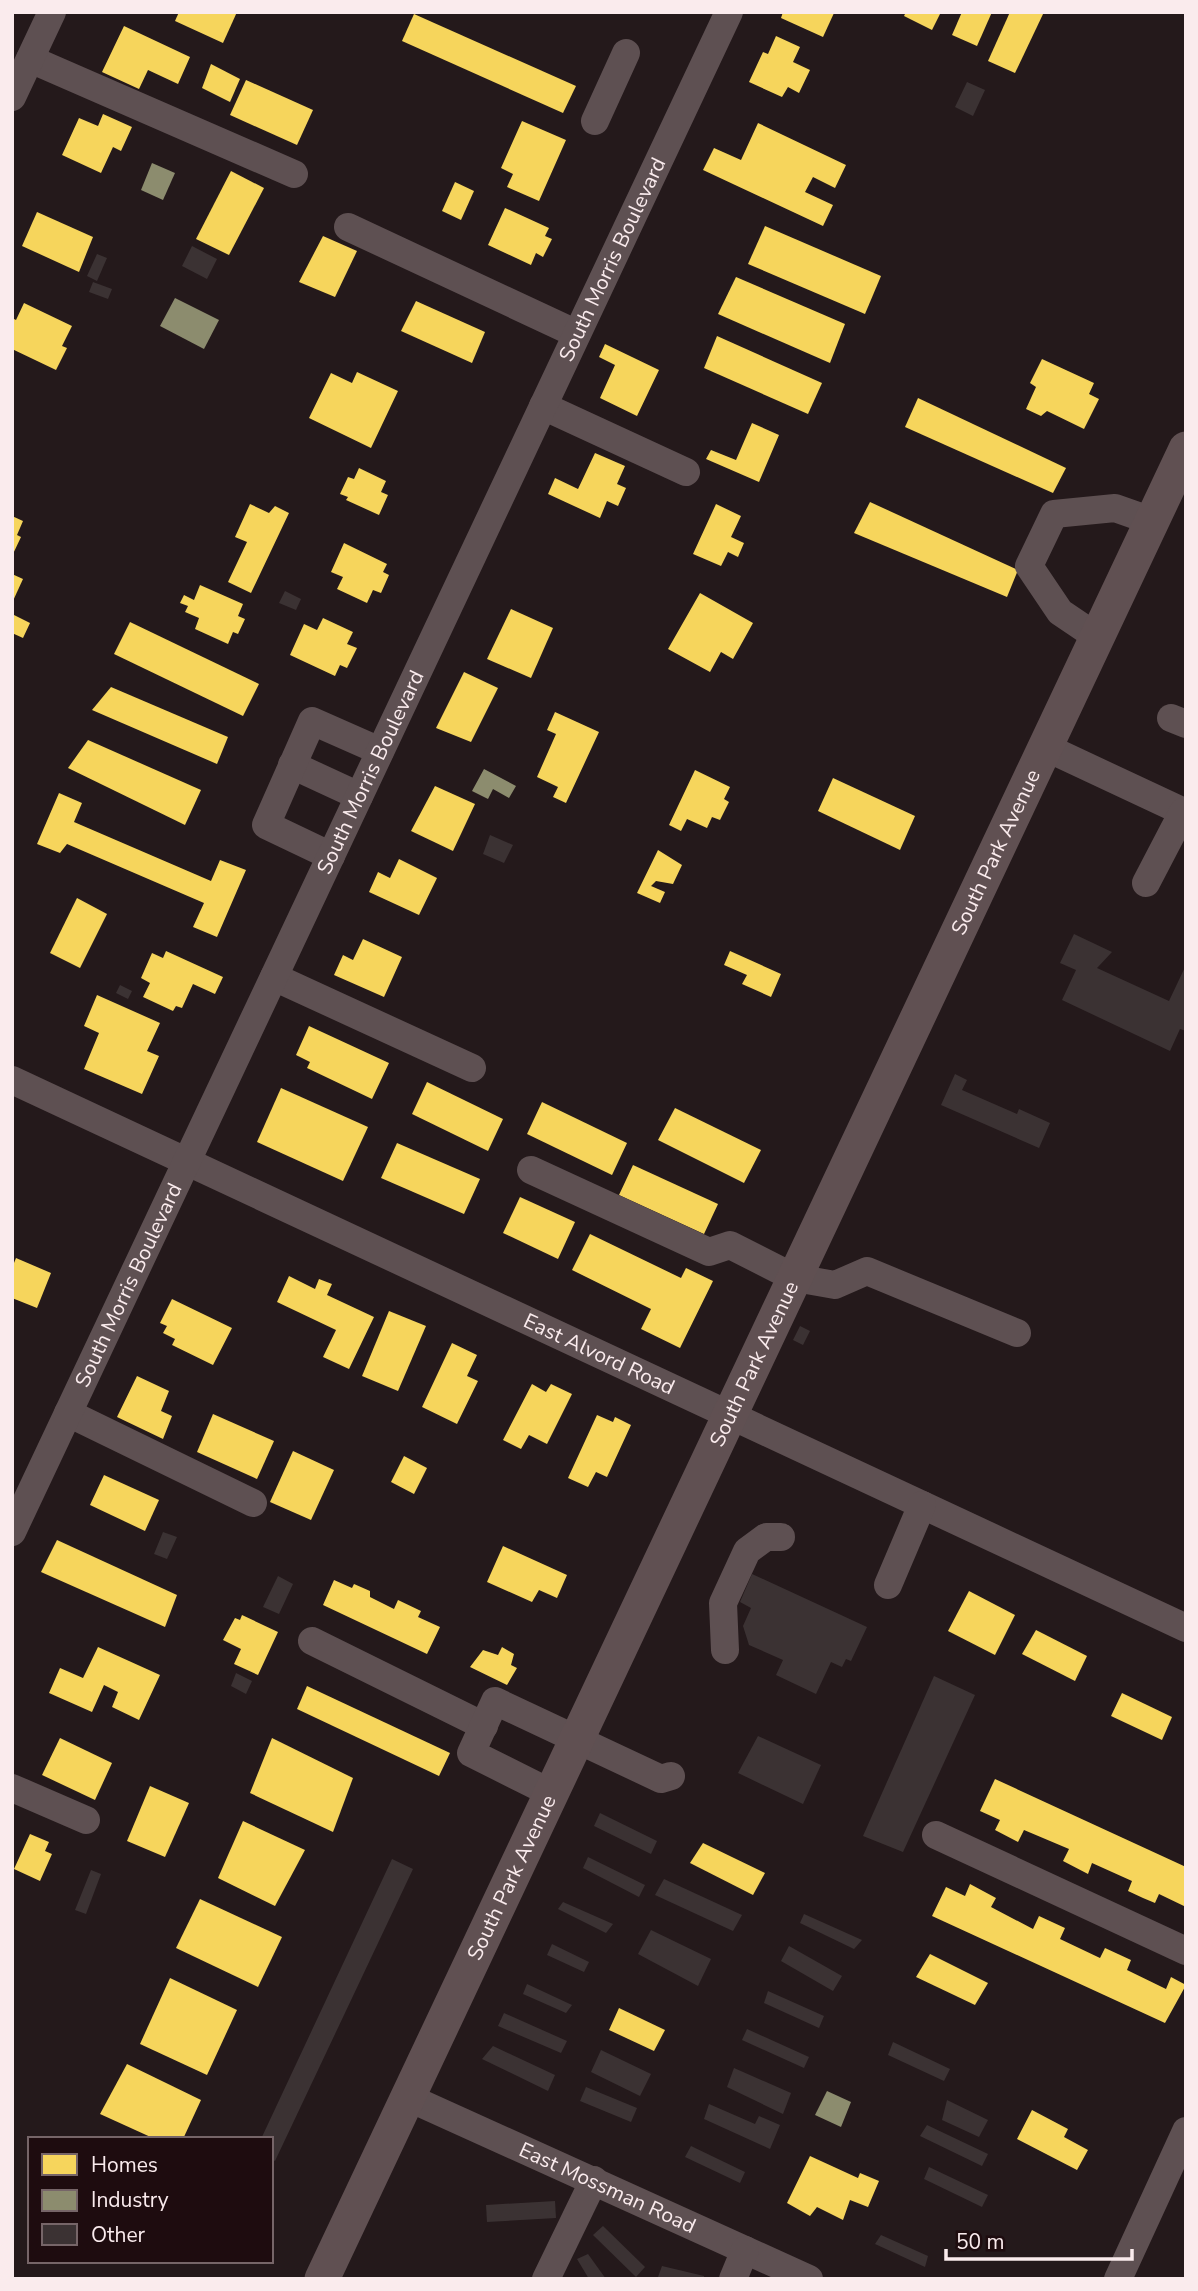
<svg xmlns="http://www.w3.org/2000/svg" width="1198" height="2291" font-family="'Nunito Sans',sans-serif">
<rect width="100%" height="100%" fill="#24191b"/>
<g fill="#f6d55c">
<polygon points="179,12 237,12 223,43 175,21"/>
<polygon points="783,12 833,12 834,13 823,37 781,18"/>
<polygon points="906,12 941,12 932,30 904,16"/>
<polygon points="962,12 992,12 977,46 952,35"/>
<polygon points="1010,12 1044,12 1015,73 988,61"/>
<polygon points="414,14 576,86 563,113 402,41"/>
<polygon points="124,26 190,57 178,84 148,70 139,89 102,72"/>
<polygon points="776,36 800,47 793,62 810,70 799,93 788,87 782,97 749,82 763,52 768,54"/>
<polygon points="211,64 240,79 230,102 202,88"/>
<polygon points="246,80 313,110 297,145 230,115"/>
<polygon points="103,114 132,127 121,151 113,147 101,173 62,155 79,118 98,126"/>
<polygon points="522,121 566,140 539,201 507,187 513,174 501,168"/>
<polygon points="758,123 846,165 835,188 813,177 805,192 833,205 823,226 703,170 714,148 741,160"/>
<polygon points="231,171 264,188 229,255 196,239"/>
<polygon points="455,182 474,191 461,220 442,211"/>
<polygon points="505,208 549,228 545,236 552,239 543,257 536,253 531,265 488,245"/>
<polygon points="37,212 93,237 79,272 22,246"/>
<polygon points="765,226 881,276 865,314 748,264"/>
<polygon points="323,236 357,251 335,297 299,282"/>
<polygon points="736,277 845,324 830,363 718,314"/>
<polygon points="416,301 485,332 472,363 401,331"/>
<polygon points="24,303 72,326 62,346 67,348 56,370 12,349 12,318 16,320"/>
<polygon points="717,336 822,383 808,414 704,368"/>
<polygon points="605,344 659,370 637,416 600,398 615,365 599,357"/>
<polygon points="1042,359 1094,383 1089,394 1099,399 1084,429 1047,411 1041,416 1026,409 1036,387 1030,383"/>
<polygon points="357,372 398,391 371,448 309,418 331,373 352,383"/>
<polygon points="918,398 1066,468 1053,493 905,427"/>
<polygon points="752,423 779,435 759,482 706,459 711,450 736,460"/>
<polygon points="595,453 625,466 617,484 626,488 618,506 607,501 600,518 548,494 555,478 578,489"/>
<polygon points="359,468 386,481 381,492 388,495 379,515 346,500 348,497 340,494 348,477 354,479"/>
<polygon points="870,502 1018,570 1007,597 854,533"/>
<polygon points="250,504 269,513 275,506 289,513 251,593 228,582 247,542 235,537"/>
<polygon points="716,504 741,516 731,537 744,543 738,557 728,552 721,566 693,554"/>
<polygon points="12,516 23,521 17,535 21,537 12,556"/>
<polygon points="344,543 387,564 383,572 389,575 381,593 373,590 367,603 337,589 343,577 331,572"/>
<polygon points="12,574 23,579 12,603"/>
<polygon points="200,585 243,604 238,616 245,619 238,634 233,632 228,644 195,629 199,618 185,612 188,606 180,603 184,595 194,600"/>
<polygon points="700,593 753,623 733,659 721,652 710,672 668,649"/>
<polygon points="511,609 553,628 531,678 487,659"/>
<polygon points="12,614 30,623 23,638 12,633"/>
<polygon points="323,618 353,632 347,644 357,648 347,668 340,665 335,676 290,655 304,624 317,630"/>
<polygon points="130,622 259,684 243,716 114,654"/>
<polygon points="464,672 498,688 471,742 436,728"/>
<polygon points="111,687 228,737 217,764 92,710"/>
<polygon points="555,712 599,732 566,803 553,797 558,787 537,777 556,734 547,730"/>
<polygon points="88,740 201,790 185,825 68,768"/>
<polygon points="695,770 730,787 724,799 729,802 720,820 712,817 707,828 687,819 681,831 669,825"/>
<polygon points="833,778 915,816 900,850 818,811"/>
<polygon points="435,786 475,804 453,851 411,831"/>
<polygon points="59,793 82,803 74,822 211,881 220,860 246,870 217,937 193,927 204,903 67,844 60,853 37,844"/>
<polygon points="658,850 682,865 673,884 656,881 651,886 665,892 660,903 637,893"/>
<polygon points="399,859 437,878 419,915 369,892 378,872 390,878"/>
<polygon points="77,898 107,914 80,968 50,953"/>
<polygon points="363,939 402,957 384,997 334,975 343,955 353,960"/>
<polygon points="166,951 223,977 215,994 193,984 182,1008 176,1006 173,1011 143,997 150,983 141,978 152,953 163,958"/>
<polygon points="730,951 781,974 771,997 742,984 747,975 724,965"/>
<polygon points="97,995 160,1023 147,1051 159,1056 142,1094 84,1069 99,1033 84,1026"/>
<polygon points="309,1026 389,1063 372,1099 307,1068 310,1062 296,1055"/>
<polygon points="427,1082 503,1119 488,1151 412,1114"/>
<polygon points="281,1088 368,1127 343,1181 257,1142"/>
<polygon points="542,1102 627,1143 612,1175 527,1134"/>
<polygon points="675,1108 761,1150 744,1183 658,1140"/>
<polygon points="397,1143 480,1179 464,1214 381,1178"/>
<polygon points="633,1165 718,1204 704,1234 619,1195"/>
<polygon points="520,1197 575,1222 558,1259 503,1233"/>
<polygon points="590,1234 681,1278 686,1268 713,1281 680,1348 641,1329 651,1309 572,1270"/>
<polygon points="16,1258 51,1273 37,1308 12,1298 12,1268"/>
<polygon points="289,1276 315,1289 319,1279 332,1284 327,1295 374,1317 349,1369 323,1357 336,1330 277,1302"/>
<polygon points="172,1299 232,1328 213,1365 172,1345 175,1339 163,1333 167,1326 160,1323"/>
<polygon points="389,1311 426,1326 398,1391 362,1376"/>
<polygon points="452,1343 477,1355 467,1376 478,1381 457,1424 422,1407"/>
<polygon points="137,1376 169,1391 161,1411 172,1416 163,1439 117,1417"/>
<polygon points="532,1384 546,1392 551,1384 572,1394 547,1444 529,1435 521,1449 503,1440"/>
<polygon points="213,1414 274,1441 257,1479 197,1452"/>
<polygon points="597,1415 613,1422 615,1417 631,1425 607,1477 596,1472 588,1487 568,1478"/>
<polygon points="293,1451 334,1470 311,1520 270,1502"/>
<polygon points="404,1456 427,1468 414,1494 391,1482"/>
<polygon points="104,1475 159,1500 145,1531 90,1505"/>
<polygon points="57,1540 177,1595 165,1627 41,1572"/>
<polygon points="503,1546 567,1575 557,1598 539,1590 532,1602 487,1582"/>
<polygon points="334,1580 352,1588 354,1584 370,1591 370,1597 394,1609 398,1600 421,1611 418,1617 440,1627 427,1654 323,1605"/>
<polygon points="969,1591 1015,1615 995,1655 948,1631"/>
<polygon points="242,1615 278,1632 258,1675 234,1664 241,1649 223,1640 235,1618 240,1620"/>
<polygon points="1036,1630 1087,1656 1075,1681 1022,1654"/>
<polygon points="98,1647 160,1675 139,1720 112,1707 118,1692 104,1685 92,1712 49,1693 60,1668 83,1678"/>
<polygon points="502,1647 514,1654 511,1665 517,1668 507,1685 470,1667 483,1650 498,1655"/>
<polygon points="307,1686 450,1753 439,1776 297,1709"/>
<polygon points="1122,1693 1172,1717 1162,1740 1111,1716"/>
<polygon points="60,1738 112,1763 95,1800 42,1775"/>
<polygon points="272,1738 353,1778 333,1832 250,1793"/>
<polygon points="995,1779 1186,1867 1186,1907 1159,1894 1155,1903 1143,1898 1128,1891 1132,1881 1092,1863 1088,1874 1063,1861 1069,1849 1024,1830 1018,1842 995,1830 1000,1820 980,1811"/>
<polygon points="150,1786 189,1803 165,1857 127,1841"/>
<polygon points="243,1821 305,1850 275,1906 218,1878"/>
<polygon points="30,1834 49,1842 45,1851 52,1854 40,1881 14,1869"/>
<polygon points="703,1843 765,1873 753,1895 690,1863"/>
<polygon points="970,1884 996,1898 991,1907 1033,1929 1039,1916 1065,1928 1060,1939 1100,1958 1105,1948 1131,1960 1127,1970 1166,1989 1171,1977 1186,1985 1165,2023 932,1916 946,1887 965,1896"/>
<polygon points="200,1899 282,1937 258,1987 176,1948"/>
<polygon points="930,1954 988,1983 975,2005 916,1977"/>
<polygon points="170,1978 237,2010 207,2075 140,2044"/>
<polygon points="619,2008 665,2030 654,2051 609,2030"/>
<polygon points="127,2064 201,2100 183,2139 155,2139 100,2114"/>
<polygon points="1032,2110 1068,2129 1064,2137 1088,2150 1077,2170 1017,2139"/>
<polygon points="810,2156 858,2178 860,2173 879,2181 868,2207 850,2200 843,2220 817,2207 810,2216 787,2203"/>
</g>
<g fill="#8c8c6e">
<polygon points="152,163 175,173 163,200 141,190"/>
<polygon points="175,298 219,320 204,349 160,326"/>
<polygon points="484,769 516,786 509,798 493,789 488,799 472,791"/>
<polygon points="827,2091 851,2102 841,2127 815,2115"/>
</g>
<g fill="#3b3233">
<polygon points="967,82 985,90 973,116 955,107"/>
<polygon points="192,246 217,259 207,279 182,266"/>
<polygon points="97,254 107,258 97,281 87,276"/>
<polygon points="93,282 112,289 108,299 89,292"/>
<polygon points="285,591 301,599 296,610 279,603"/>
<polygon points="490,835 513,845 504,863 483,854"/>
<polygon points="1074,934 1112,952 1097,968 1169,1001 1186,965 1186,1031 1180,1029 1170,1051 1062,1000 1076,970 1060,963"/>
<polygon points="120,985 132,991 128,999 116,993"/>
<polygon points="955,1074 967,1080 962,1090 1017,1114 1019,1109 1050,1123 1039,1148 941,1105"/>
<polygon points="800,1326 810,1331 803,1345 793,1340"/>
<polygon points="163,1532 177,1537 167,1559 154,1554"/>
<polygon points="752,1574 867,1627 851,1661 846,1659 842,1667 831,1662 816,1694 776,1675 783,1660 749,1645 743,1626 751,1608 740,1602"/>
<polygon points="278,1576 293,1584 279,1614 263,1607"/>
<polygon points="236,1673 252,1681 246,1694 231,1686"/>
<polygon points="934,1676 975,1695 903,1852 863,1836"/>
<polygon points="758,1736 821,1765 803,1804 738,1773"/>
<polygon points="600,1813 657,1841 651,1854 594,1826"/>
<polygon points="588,1857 645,1885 639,1897 583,1868"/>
<polygon points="392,1859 413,1869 275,2161 271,2159 271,2139 261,2139"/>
<polygon points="91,1870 101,1874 86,1914 75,1910"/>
<polygon points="664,1879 742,1915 733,1931 655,1895"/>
<polygon points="563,1902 613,1924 606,1933 558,1909"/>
<polygon points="804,1914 862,1940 854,1949 800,1923"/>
<polygon points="651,1930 711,1959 698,1986 638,1954"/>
<polygon points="552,1944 589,1962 584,1972 547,1955"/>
<polygon points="789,1946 842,1976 833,1991 781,1961"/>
<polygon points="527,1984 572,2005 566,2013 523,1994"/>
<polygon points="768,1991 824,2016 819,2028 764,2003"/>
<polygon points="504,2013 567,2041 561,2053 498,2026"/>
<polygon points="747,2029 809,2057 804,2068 742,2040"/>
<polygon points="893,2042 950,2069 944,2081 888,2055"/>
<polygon points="493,2046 555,2075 548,2091 482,2059"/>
<polygon points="601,2050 651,2074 640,2096 591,2072"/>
<polygon points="734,2068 791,2093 783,2114 727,2087"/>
<polygon points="586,2087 637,2108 631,2122 580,2101"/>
<polygon points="947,2100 988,2120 979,2137 942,2120"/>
<polygon points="709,2104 755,2124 759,2116 780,2125 770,2149 704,2119"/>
<polygon points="927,2125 988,2154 982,2166 920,2136"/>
<polygon points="691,2146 745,2172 740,2183 685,2157"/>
<polygon points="929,2167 988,2195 982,2207 924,2179"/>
<polygon points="555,2201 556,2218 487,2222 486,2205"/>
<polygon points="603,2226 645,2267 636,2277 593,2235"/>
<polygon points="881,2235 928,2256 925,2267 875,2244"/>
<polygon points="588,2254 606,2279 589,2279 577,2259"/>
<polygon points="662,2266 704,2276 704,2279 658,2277"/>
</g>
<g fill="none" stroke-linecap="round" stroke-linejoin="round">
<g stroke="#5e5052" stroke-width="28">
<polyline points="30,59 294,174"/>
<polyline points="12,97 52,12"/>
<polyline points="595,121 626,53"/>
<polyline points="348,227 575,333"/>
<polyline points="543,406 686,472"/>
<polyline points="1097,637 1060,612 1029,566 1054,514 1115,508 1152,521"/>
<polyline points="1171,718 1186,724"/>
<polyline points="1045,747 1186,813"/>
<polyline points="292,765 359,796"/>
<polyline points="331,856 266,825 312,721 380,751"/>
<polyline points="1146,883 1183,812"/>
<polyline points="274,977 472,1068"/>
<path id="s1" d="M12 1080 1186 1628"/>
<polyline points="531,1170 709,1252 730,1245 795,1278 818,1282 835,1285 867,1271 1017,1333"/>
<polyline points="68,1413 253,1503"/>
<path id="s2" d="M12 1532 729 12"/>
<polyline points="888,1585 922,1505"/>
<polyline points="312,1641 484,1726"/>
<polyline points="725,1650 723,1603 747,1551 766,1537 781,1537"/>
<polyline points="12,1788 86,1820"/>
<polyline points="551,1793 471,1753 495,1701 661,1779 671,1776"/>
<polyline points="936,1835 1186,1951"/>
<path id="s3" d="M407 2097 809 2279"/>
<polyline points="546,2279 594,2180"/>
<polyline points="733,2279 745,2250"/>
<polyline points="1118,2279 1186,2131"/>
</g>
<path stroke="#605052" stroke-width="35" id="s4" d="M322 2279 1186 449"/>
</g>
<g text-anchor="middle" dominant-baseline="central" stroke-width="7" stroke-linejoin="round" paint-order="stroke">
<g font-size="21" fill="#faebed" stroke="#1e0c0f">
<text stroke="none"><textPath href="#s2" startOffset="1407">South Morris Boulevard</textPath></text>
<text stroke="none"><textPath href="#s2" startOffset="840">South Morris Boulevard</textPath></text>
<text stroke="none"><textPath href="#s4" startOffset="1578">South Park Avenue</textPath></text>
<text stroke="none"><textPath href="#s2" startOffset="273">South Morris Boulevard</textPath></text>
<text stroke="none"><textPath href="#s1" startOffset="648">East Alvord Road</textPath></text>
<text stroke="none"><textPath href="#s4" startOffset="1012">South Park Avenue</textPath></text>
<text stroke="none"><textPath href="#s4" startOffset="444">South Park Avenue</textPath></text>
<text stroke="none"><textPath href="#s3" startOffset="220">East Mossman Road</textPath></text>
</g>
</g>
<rect width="1198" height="2291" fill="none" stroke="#faebed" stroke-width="28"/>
<rect x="28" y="2137" width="245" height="126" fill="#1e0c0f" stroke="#766568" stroke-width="2"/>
<rect x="42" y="2154" width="35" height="21" fill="#f6d55c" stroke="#766568" stroke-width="2"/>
<text x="91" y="2172" font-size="21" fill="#faebed">Homes</text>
<rect x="42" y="2190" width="35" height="21" fill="#8c8c6e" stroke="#766568" stroke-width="2"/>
<text x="91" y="2207" font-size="21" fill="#faebed">Industry</text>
<rect x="42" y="2224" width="35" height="21" fill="#3b3233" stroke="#766568" stroke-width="2"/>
<text x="91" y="2242" font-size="21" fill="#faebed">Other</text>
<path d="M946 2249v10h186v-10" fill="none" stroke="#faebed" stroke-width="3.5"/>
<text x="956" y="2249" font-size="21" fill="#faebed" stroke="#1e0c0f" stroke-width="5" paint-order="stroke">50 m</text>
</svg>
